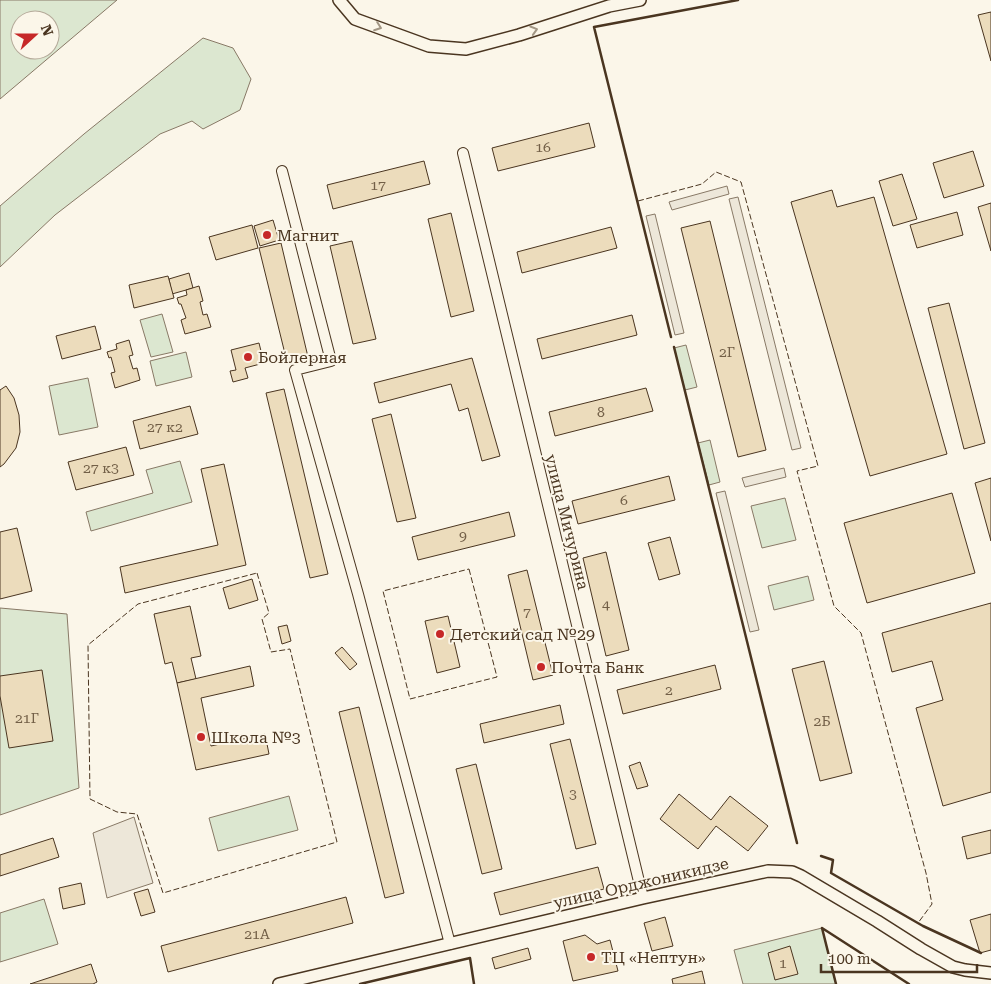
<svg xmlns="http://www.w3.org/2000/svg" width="991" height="984" font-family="'Roboto Serif',serif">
<rect width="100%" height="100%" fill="#fbf6e9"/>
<g fill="#dce7d0" stroke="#887966" fill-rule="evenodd">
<path d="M0 0H117L0 99ZM20 20H50V50H20Z"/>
<polygon points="203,38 233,48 251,79 240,110 203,129 192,121 160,134 55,215 0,267 0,206 84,134"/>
<polygon points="162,314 173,352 151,357 140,320"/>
<polygon points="686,345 697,387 685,390 674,348"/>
<polygon points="186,352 192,377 156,386 150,361"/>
<polygon points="88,378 98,427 59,435 49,386"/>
<polygon points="710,440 720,482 709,485 698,443"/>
<polygon points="180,461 192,502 91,531 86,512 153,493 146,470"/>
<polygon points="785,498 796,540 762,548 751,506"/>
<polygon points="808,576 814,600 774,610 768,586"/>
<polygon points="0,608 67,614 79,788 0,815"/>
<polygon points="289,796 298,830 218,851 209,818"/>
<polygon points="44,899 58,944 0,962 0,913"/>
<polygon points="822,928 836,984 743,984 734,950"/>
</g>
<g fill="#ede7d9" stroke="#887966">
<polygon points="727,186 729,194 672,210 669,202"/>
<polygon points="738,197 801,448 792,450 729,199"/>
<polygon points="655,214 684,333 675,335 646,216"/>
<polygon points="784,468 786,477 745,487 742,478"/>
<polygon points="725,491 759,630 750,632 716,493"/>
<polygon points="134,817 153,883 107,898 93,833"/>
</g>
<g fill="#ecdcbc" stroke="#4a3520">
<polygon points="991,12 991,61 978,15"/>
<polygon points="589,123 595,147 498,171 492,148"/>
<polygon points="973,151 984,186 944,198 933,163"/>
<polygon points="424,161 430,184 333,209 327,185"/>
<polygon points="902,174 917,219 893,226 879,181"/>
<polygon points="832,190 837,207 874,197 947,454 870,476 791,202"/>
<polygon points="991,203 991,251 978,207"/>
<polygon points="957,212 963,235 917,248 910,225"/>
<polygon points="451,213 474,311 451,317 428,219"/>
<polygon points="273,220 279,240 260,246 254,226"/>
<polygon points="710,221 766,450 738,457 681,228"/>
<polygon points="252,225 258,248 216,260 209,237"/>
<polygon points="611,227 617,248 522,273 517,252"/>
<polygon points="352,241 376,339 353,344 330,246"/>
<polygon points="281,243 308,357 287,362 259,248"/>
<polygon points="189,273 193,288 172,294 169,279"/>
<polygon points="168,276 174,298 134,308 129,285"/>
<polygon points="199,286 203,301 200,302 203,315 207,314 211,327 185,334 181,320 186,318 181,304 179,304 177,298 187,295 186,290"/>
<polygon points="949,303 985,443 964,449 928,308"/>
<polygon points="632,315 637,335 542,359 537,339"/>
<polygon points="95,326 101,349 62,359 56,336"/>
<polygon points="129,340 133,355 129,356 133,369 137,368 140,380 115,388 111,373 115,372 111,357 109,358 107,352 117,349 116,344"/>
<polygon points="259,343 264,363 245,368 248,378 233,382 230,371 236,370 231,350"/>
<polygon points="472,358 500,456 482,461 468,408 459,411 451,384 379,403 374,383"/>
<polygon points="6,386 14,398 19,415 20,432 16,448 4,464 0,467 0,390"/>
<polygon points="646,388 653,411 555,436 549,412"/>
<polygon points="284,389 328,574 310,578 266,393"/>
<polygon points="190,406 198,434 140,449 133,421"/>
<polygon points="391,414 416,518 397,522 372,419"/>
<polygon points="126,447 134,475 76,490 68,462"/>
<polygon points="224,464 246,565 125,593 120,567 218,545 201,469"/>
<polygon points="669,476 675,500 578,524 572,501"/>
<polygon points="991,478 991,541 975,483"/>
<polygon points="952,493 975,573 867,603 844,523"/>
<polygon points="509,512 515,536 418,560 412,537"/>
<polygon points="17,528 32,591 0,599 0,532"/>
<polygon points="670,537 680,574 659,580 648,543"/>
<polygon points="606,552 629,650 606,656 583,558"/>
<polygon points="527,570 553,675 533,680 508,575"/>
<polygon points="252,579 258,600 229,609 223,588"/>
<polygon points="991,603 991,792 943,806 916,708 943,700 932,661 892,672 882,633"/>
<polygon points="190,606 201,656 191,658 196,679 177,683 172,662 165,664 154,614"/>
<polygon points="448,616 460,667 437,673 425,621"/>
<polygon points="287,625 291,641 282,644 278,627"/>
<polygon points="342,647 357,664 350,670 335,653"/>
<polygon points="824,661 852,773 820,781 792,669"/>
<polygon points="715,665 721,689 623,714 617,690"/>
<polygon points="250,666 254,686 201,698 211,746 265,734 269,754 196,770 177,683"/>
<polygon points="42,670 53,741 9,748 0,696 0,676"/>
<polygon points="560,705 564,724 484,743 480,724"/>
<polygon points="359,707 404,893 385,898 339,712"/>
<polygon points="570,739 596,844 576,849 550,744"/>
<polygon points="640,762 648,786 637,789 629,766"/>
<polygon points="476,764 502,869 482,874 456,769"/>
<polygon points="679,794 711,820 730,796 768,826 748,851 716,826 698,849 660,819"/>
<polygon points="991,830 991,853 967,859 962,837"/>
<polygon points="53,838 59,857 0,876 0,855"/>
<polygon points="598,867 604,889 500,915 494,893"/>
<polygon points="81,883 85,904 63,909 59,888"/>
<polygon points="148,889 155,912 141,916 134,893"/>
<polygon points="346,897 353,923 168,972 161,946"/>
<polygon points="991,914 991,950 980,953 970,920"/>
<polygon points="665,917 673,946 652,951 644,923"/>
<polygon points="585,935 597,944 610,940 618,971 573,981 563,941"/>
<polygon points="790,946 798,974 775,980 768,953"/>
<polygon points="528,948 531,959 495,969 492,958"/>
<polygon points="91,964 97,982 93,984 30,984"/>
<polygon points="702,971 705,984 673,984 672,979"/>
</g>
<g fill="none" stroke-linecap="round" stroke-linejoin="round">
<defs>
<g id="minor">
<polyline points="463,153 643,898"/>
<polyline points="282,171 331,361 295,370 358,594 450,944"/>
</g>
<g id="tertiary">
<polyline points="339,0 355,19 429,46 466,49 519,35 609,6 640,0"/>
<polyline points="279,984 643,898 768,871 792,872 801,876 877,921 921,949 953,967 965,970 991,973"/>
</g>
</defs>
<use href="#minor" stroke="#4a3520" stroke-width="12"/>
<use href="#tertiary" stroke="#4a3520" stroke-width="14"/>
<use href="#minor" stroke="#fbf6e9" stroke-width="10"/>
<use href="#tertiary" stroke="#fbf6e9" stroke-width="11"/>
<g stroke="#4a3520" stroke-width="1" stroke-dasharray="6 2.5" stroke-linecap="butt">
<polyline points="638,201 702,184 716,172 741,182 818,466 797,471 834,606 861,633 926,873 932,904 918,923"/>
<polygon points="469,569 497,677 410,699 383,591"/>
<polygon points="257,573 269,613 262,619 271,652 290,649 337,842 163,893 137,814 117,812 90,799 88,645 138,604"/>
</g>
<g stroke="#4a3520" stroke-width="2.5">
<polyline points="671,337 594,27 738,0"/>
<polyline points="674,347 797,843"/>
<polyline points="821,856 833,860 831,873 923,926 981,953"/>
<polyline points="360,984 470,958 474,984"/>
<polyline points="836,984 822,928 909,984"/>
</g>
</g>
<defs><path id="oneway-chevron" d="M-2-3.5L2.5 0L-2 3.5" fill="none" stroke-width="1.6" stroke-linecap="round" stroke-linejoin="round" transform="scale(1.25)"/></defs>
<g stroke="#a29684">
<use href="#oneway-chevron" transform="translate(378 27) rotate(20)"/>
<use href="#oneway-chevron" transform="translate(534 30) rotate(-17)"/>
</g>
<g fill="#c62828" stroke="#fbf6e9" stroke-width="2">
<circle cx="267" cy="235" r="5"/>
<circle cx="248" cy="357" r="5"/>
<circle cx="440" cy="634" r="5"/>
<circle cx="541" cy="667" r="5"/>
<circle cx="201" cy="737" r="5"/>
<circle cx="591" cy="957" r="5"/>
</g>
<g text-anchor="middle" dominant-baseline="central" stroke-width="4" stroke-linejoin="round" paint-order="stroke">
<g font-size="14" fill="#725f47">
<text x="543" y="147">16</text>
<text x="378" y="185">17</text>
<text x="727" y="352">2Г</text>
<text x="601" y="412">8</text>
<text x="165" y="427">27 к2</text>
<text x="101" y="468">27 к3</text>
<text x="624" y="500">6</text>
<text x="463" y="536">9</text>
<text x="606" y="604">4</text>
<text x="527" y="612">7</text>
<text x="669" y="690">2</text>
<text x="27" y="718">21Г</text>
<text x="822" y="721">2Б</text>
<text x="573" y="794">3</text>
<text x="257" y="934">21А</text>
<text x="783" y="963">1</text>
</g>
<g font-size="16" fill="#4a3520" stroke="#fbf6e9" text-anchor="start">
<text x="277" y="235">Магнит</text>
<text x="258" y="357">Бойлерная</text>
<text x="450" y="634">Детский сад №29</text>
<text x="551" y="667">Почта Банк</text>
<text x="211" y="737">Школа №3</text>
<text x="601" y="957">ТЦ «Нептун»</text>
</g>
<g font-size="16" fill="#4a3520" stroke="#fbf6e9">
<text transform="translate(567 522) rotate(76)">улица Мичурина</text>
<text transform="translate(641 883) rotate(-13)">улица Орджоникидзе</text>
</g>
</g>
<g transform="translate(35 35) rotate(69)"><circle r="24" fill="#fbf6e9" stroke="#b4a999"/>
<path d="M0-4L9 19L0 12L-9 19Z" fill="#c62828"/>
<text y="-8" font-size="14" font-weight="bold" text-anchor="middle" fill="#4a3520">N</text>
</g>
<path d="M821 964v8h156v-8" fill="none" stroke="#4a3520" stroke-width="2.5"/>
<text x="828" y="964" font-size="15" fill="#4a3520" stroke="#fbf6e9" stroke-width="4" paint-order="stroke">100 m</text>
</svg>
